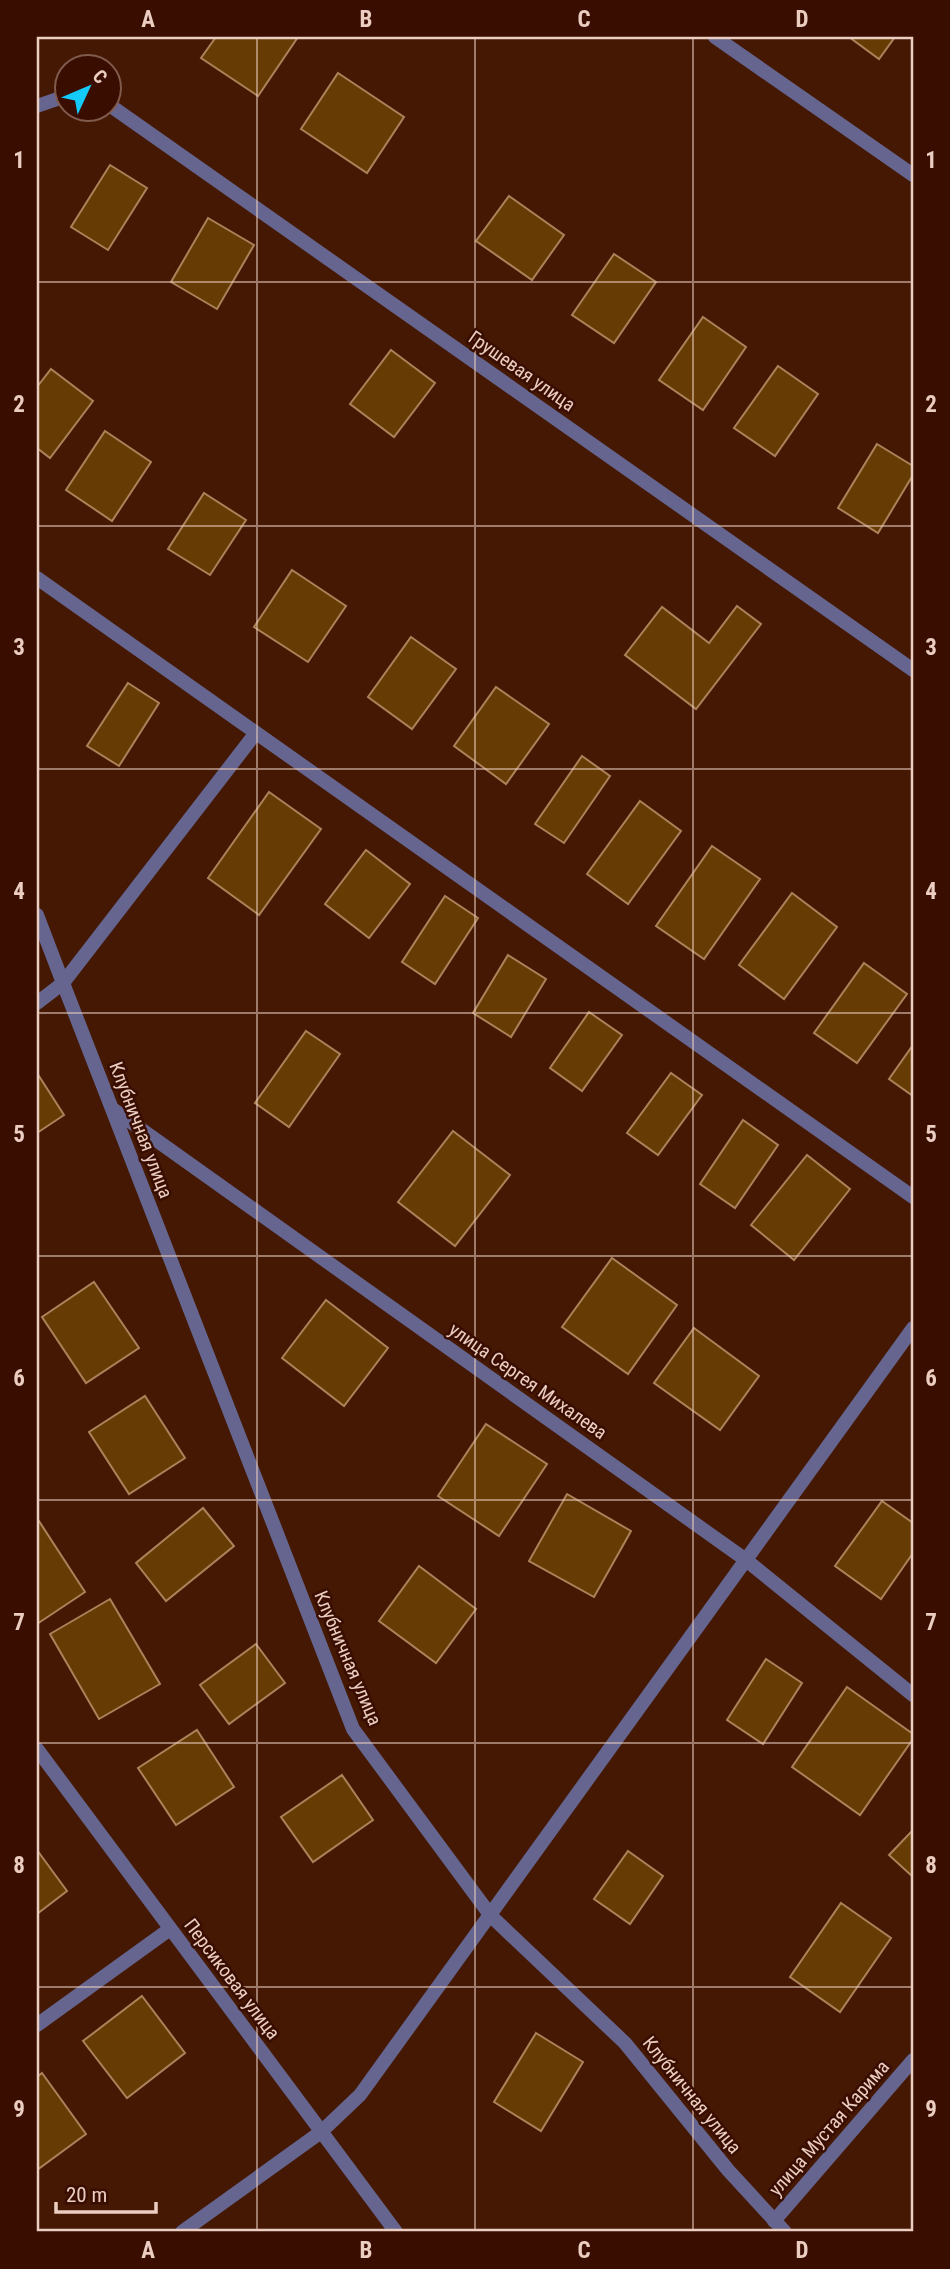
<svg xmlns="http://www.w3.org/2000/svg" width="950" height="2269" font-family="'Roboto Condensed',sans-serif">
<rect width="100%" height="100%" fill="#441803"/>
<g fill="#663b04" stroke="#ac825a" stroke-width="2">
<polygon points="216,37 298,37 258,96 201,58"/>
<polygon points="849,37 895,37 879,59"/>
<polygon points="338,73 404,117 367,173 301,129"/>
<polygon points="110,165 147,188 108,250 71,227"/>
<polygon points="509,196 564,235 532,280 476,241"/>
<polygon points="208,218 254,245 217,309 171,282"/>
<polygon points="614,254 656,282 614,343 572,315"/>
<polygon points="703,317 746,347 703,410 659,380"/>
<polygon points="391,350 435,383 394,437 350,404"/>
<polygon points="778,366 818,394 775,456 734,428"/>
<polygon points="51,369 93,401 50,458 37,448 37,387"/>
<polygon points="105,431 151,462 112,521 66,490"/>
<polygon points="877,444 913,466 913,475 878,533 838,508"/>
<polygon points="204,493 246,520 210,575 168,549"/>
<polygon points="292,570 346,606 308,662 254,627"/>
<polygon points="737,606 761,624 696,709 625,655 662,607 709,643"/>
<polygon points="411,637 456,669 412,729 368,697"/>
<polygon points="128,683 159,703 119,766 87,746"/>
<polygon points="496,687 549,724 506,784 454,746"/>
<polygon points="582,756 610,776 564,843 535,824"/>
<polygon points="269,792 321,829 259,915 208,878"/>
<polygon points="640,801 681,831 628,904 587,874"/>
<polygon points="712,846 760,879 704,959 656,926"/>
<polygon points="366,850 410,884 369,938 325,904"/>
<polygon points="792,893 837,927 784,999 739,965"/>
<polygon points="445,896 478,918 435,984 402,962"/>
<polygon points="508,955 546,979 511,1037 473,1013"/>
<polygon points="864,963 907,994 857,1063 814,1033"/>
<polygon points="589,1012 622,1035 582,1091 550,1068"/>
<polygon points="306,1031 340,1054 289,1127 255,1103"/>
<polygon points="913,1045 913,1096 889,1079"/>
<polygon points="37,1073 64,1115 37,1133"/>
<polygon points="671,1073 702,1095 658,1155 627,1133"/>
<polygon points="743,1120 778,1145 735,1208 700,1184"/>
<polygon points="453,1131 510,1175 455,1246 398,1202"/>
<polygon points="807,1155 850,1189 794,1260 751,1225"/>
<polygon points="612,1258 677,1305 628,1374 562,1327"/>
<polygon points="94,1282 139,1348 86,1383 42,1317"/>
<polygon points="326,1300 388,1348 344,1406 282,1358"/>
<polygon points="694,1328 759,1376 720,1430 654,1383"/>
<polygon points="145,1396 185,1458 129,1494 89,1432"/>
<polygon points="486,1424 547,1464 499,1536 438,1496"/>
<polygon points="567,1494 631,1531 594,1597 529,1561"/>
<polygon points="882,1501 913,1523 913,1553 881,1599 835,1566"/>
<polygon points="203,1508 234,1546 166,1601 136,1563"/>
<polygon points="37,1518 85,1592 37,1624"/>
<polygon points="419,1566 476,1609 436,1663 379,1621"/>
<polygon points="110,1599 160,1684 99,1719 50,1634"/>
<polygon points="256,1644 285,1683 229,1724 200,1685"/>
<polygon points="766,1659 802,1683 763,1744 727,1720"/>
<polygon points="847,1687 913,1734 913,1739 860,1815 792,1767"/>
<polygon points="197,1730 234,1787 176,1825 138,1768"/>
<polygon points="342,1775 373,1820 313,1862 281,1817"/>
<polygon points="913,1830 913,1877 889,1855"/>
<polygon points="37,1850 67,1891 37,1914"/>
<polygon points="628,1851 663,1876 630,1924 594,1899"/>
<polygon points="841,1903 891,1938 840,2012 790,1977"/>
<polygon points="142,1996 185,2053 127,2098 83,2041"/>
<polygon points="536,2033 583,2062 541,2131 494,2102"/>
<polygon points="42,2073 86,2134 37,2170 37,2077"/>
</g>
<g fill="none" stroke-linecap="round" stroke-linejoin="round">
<g stroke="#65658f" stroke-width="14">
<polyline points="715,37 913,175"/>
<polyline points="108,104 913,670"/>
<polyline points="37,106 66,96"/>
<polyline points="37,578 913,1197"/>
<polyline points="37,915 63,983"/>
<polyline points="63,983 255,734"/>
<polyline points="37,1003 63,983 353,1729 491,1916 625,2043 728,2170 785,2232"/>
<polyline points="114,1110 746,1560 913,1695"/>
<polyline points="37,1749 396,2232"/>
<polyline points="37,2025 170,1929"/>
<polyline points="774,2221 913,2060"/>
<polyline points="182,2232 321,2132 360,2095 913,1328"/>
</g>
</g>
<path fill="none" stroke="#ebcdc1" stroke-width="2" stroke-opacity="0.55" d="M257 37V2232M475 37V2232M693 37V2232M37 282H913M37 526H913M37 769H913M37 1013H913M37 1256H913M37 1500H913M37 1743H913M37 1987H913"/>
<g text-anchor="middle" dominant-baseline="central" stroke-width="5" stroke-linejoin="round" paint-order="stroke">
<g font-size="19" fill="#ebcdc1" stroke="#390d00">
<text transform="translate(522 371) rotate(35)">Грушевая улица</text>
<text transform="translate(141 1130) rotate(69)">Клубничная улица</text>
<text transform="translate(528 1381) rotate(35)">улица Сергея Михалева</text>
<text transform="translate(348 1658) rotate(67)">Клубничная улица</text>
<text transform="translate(232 1979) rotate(53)">Персиковая улица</text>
<text transform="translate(692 2095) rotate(51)">Клубничная улица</text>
<text transform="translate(829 2128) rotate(-49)">улица Мустая Карима</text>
</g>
</g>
<rect width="950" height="2269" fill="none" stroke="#390d00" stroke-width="77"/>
<g transform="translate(88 88) rotate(46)"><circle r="33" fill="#390d00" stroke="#805a4d" stroke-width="2"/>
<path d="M0-5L12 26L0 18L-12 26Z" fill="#13cafb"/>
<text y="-10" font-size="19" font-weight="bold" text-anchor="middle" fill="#ebcdc1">С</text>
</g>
<path d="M56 2202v10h100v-10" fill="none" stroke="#ebcdc1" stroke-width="3.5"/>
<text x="66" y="2202" font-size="21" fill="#ebcdc1" stroke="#390d00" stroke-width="5" paint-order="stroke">20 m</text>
<rect x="38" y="38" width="874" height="2192" fill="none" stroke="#ebcdc1" stroke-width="2.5"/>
<g font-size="23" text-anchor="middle" font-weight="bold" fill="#ebcdc1">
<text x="148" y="27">A</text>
<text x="366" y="27">B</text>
<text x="584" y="27">C</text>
<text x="802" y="27">D</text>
<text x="19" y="168">1</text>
<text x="931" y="168">1</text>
<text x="19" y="412">2</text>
<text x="931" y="412">2</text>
<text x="19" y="655">3</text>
<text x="931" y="655">3</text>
<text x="19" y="899">4</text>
<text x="931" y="899">4</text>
<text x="19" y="1142">5</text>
<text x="931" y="1142">5</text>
<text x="19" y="1386">6</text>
<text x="931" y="1386">6</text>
<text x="19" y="1630">7</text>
<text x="931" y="1630">7</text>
<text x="19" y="1873">8</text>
<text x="931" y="1873">8</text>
<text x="19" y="2117">9</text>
<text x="931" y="2117">9</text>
<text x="148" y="2258">A</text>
<text x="366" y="2258">B</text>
<text x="584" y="2258">C</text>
<text x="802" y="2258">D</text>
</g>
</svg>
